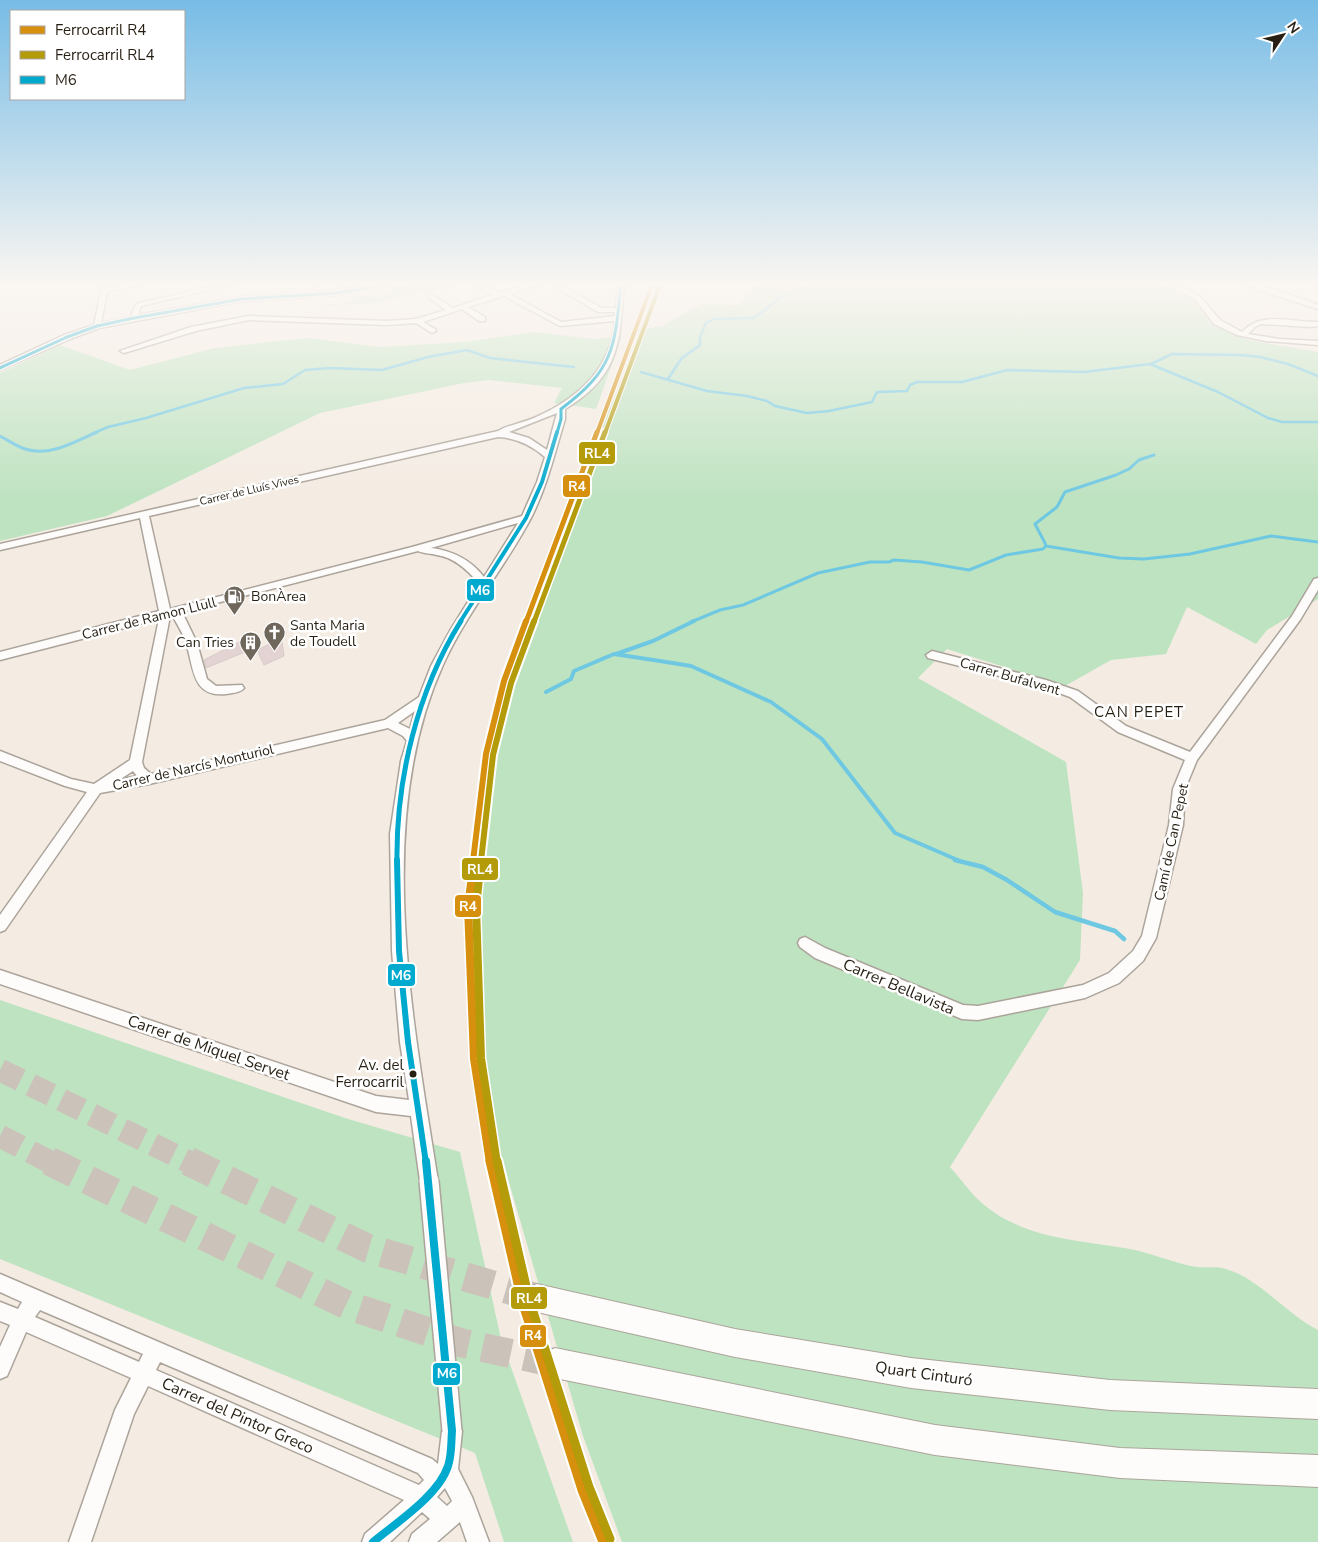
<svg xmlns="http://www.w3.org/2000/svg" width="1318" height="1542" font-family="'Nunito Sans',sans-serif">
<rect width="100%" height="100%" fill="#f4ece3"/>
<!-- green -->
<path fill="#bee3c1" d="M413,282H463L431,292L410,294L384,302L326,306L325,304H341L361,296L379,297L390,293L392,287Z
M759,282H1156L1178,291L1194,300L1210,323L1248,340L1318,352V599L1267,630L1256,644L1187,607L1166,654L1111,660L1065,686L947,649L918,678L1066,762L1083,893L1080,960L950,1167C961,1179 971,1194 983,1204C1024,1239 1079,1240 1130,1249C1152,1253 1173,1263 1196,1267C1206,1268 1217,1266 1226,1269C1260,1279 1286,1314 1318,1330V1542H622L583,1436L498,1145L480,1017L477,923L482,832L509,700L534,619L567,533L606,418L633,352L639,330L664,325L701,304L739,305Z
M534,332L593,339L622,336L596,409L554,403L562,388L489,380L464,383L320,413L107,516L0,541V373L60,345L130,370L215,348L307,338L380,347L465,342Z
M0,1000L345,1118L460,1152L501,1339L573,1542H504L475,1453L0,1259Z"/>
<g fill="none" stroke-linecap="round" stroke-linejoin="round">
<!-- stream-far3 -->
<path stroke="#6fc8e2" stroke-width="2.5" d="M1151,364L1172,354L1239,355L1260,357L1288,364L1318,376
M641,372L707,391L747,396L767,401L775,406L807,413L829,411L872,402L877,392L907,391L910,385L917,382H962L1007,370L1084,372L1150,364L1218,392L1268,418L1282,422H1318
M668,379L681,359L700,345V337L706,323L714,319L754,318L784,295L820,282
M94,433L108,427L146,418L244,388L283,384L305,370L330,368L382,370L428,357L467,350L490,358L574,367"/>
<!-- stream-far2 -->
<path stroke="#6fc8e2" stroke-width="3" d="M0,436C8,440 16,446 25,449C50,457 74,442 97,432
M1046,546L1119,558L1144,559L1190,554L1271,536L1318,542
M691,622L720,610L743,605L818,573L870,562H889L894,560L922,562L969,570L1006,555L1043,549L1046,546L1045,543L1035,524L1057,507L1065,492L1116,475L1129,469L1139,460L1154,455"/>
<!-- stream-far1 -->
<path stroke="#6fc8e2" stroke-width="4" d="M616,654L653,641L694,621
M546,692L571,679L574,671L614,654L660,661L691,666L771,702L822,739L895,833L960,861"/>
<!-- stream -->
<path stroke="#6fc8e2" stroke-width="4.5" d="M955,860L983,867L1007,880L1055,912L1115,931L1124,939"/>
</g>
<!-- building -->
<path fill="#e3d4d3" stroke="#d6cbc9" d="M247,638L257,647L206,668L204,660Z
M282,642L284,656L264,665L257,650L272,643Z"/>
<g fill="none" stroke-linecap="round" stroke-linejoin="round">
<!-- highway-tunnel-far1 -->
<path stroke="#cbc3b9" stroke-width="23" stroke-dasharray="23 11" stroke-linecap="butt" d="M0,1070L191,1163
M0,1136L52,1163"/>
<!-- highway-tunnel -->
<path stroke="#cbc3b9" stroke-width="29" stroke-dasharray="29 14" stroke-linecap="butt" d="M49,1161L347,1305L462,1343L555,1363
M188,1161L367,1248L537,1298"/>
<defs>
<path id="minor" d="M103,282H109L108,288L136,282H150L107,292L101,323L131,317L136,304L229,282H242L141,306L138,315L242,297L310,293L302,282H309L317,292C346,290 374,282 402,282L337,295L242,301L99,328L70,339L0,370V365L64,335L94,325Z
M478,282L499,293L534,282H545L510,294L561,322L616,316V312H598L547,282H555L602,308H616L618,282H624C620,340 621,376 565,409V419C555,452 547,487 531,518C504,569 467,612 443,665C373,819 413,1021 438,1181L435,1187L429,1190L423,1187L420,1181L411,1116L376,1112L0,984V970L376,1096L409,1100L400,1042L392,951L390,834L401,761L407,741L403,736L388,728L149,784L100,793L5,930L0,932V915L87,792L65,786L0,761V751L71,779L94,784L130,760L159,619L0,660V652L159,611L140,518L0,550V544L498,431C508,425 522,423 534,418C577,399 611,370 615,321L560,326L504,296L468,307L485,317V321H479L462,309L423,322L435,329L436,331L432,333L416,323L387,325L249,320L196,331L124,353L120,351L191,327L249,316L387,321L416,319L446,310L428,297V295H432L453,308L492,295L477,285L476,284ZM557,413L547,450L529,438L509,432ZM498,437C517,438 531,445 545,457L537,482L522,516L412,547L170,609L149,516ZM518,523L484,577C470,559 453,551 431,548ZM418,551C424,554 431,553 437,555C455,558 468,570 479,584L451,629L431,666L419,697L385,720L151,774L144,768L142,762L170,616L172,615C177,624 183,633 186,643C194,666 191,698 226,694C232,693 240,693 244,688L242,685L216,686L207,679L197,643L182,612ZM415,711L410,729L398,723ZM133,771L137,776L119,780Z
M1160,282H1170L1195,293L1203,300L1220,320L1242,332C1262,310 1292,323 1318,322V326L1311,327L1261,324L1255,327L1248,334L1279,339L1318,341V345L1266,341L1237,335L1214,324L1195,299Z
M1242,282H1251L1311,302L1318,305V309L1261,291Z
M1318,578V590L1300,620L1197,760L1185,789L1183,825L1156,938L1143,961L1119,983L1085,998L978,1020L962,1019L815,958L800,947L798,943L800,939L805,937L825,948L963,1005L978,1006L1083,985L1109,973L1133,951L1142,936L1169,825L1173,789L1185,760L1118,732L1070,697L1043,687L928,658L926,655L932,651L1046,680L1078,691L1126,726L1190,752L1292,616L1314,579Z
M0,1274L432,1459L438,1464L442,1431L445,1424L452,1421L459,1424L462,1431L458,1469L472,1497L489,1542H467L460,1522L437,1542H409L412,1534L430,1519L422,1512L390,1542H362L365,1534L404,1500L148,1386L134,1414L91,1542H69L115,1410L131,1378L26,1332L7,1376L0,1379V1347L10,1325L0,1321V1302L18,1309L22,1302L0,1292ZM40,1310L143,1354L139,1362L35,1317ZM160,1362L418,1473L424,1480L419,1485L156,1370ZM445,1488L452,1501L447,1506L437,1497Z"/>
<path id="highway" d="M537,1284L735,1329L911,1358L1110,1380L1318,1389V1419L1110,1410L911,1388L735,1357L537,1312L527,1308L523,1298L527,1288Z
M555,1348L935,1425L1120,1448L1318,1455V1487L1120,1478L935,1455L555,1378L545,1373L540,1363L545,1353Z"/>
</defs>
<!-- minor casing -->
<use href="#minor" stroke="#aca49b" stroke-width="3"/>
<!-- highway casing -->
<use href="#highway" stroke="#aca49b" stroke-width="2"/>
<!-- minor -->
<use href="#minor" fill="#fdfcfb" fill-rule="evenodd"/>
<!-- highway -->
<use href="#highway" fill="#fdfcfb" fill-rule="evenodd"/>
<defs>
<path id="minor-bridge" d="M429,1181L452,1431"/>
</defs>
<!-- minor-bridge casing -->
<use href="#minor-bridge" stroke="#aca49b" stroke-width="22" stroke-linecap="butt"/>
<!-- minor-bridge -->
<use href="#minor-bridge" stroke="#fdfcfb" stroke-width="19"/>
<defs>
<path id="bus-1-far4" d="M0,368L67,337L97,326L134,318L242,299L337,293L398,282
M561,409C615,369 615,346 621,282
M557,433L561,419V409"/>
<path id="bus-1-far3" d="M460,622L526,518L542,482L557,432"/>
<path id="bus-1-far2" d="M397,861C396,780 417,691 461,621"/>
<path id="bus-1-far1" d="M397,860L399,951L408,1042L426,1163"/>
<path id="bus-1" d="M373,1542C396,1523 439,1495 448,1466C452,1455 451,1442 452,1431L426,1161"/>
</defs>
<!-- bus-1-far4 casing -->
<use href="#bus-1-far4" stroke="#fff" stroke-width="5.5"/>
<!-- bus-1-far3 casing -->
<use href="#bus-1-far3" stroke="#fff" stroke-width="7"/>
<!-- bus-1-far2 casing -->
<use href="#bus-1-far2" stroke="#fff" stroke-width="9"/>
<!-- bus-1-far1 casing -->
<use href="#bus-1-far1" stroke="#fff" stroke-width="10"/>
<!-- bus-1 casing -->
<use href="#bus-1" stroke="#fff" stroke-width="11"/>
<!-- bus-1-far4 -->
<use href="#bus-1-far4" stroke="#00a9ce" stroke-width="3"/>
<!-- bus-1-far3 -->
<use href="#bus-1-far3" stroke="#00a9ce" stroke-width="4"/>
<!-- bus-1-far2 -->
<use href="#bus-1-far2" stroke="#00a9ce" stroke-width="5"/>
<!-- bus-1-far1 -->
<use href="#bus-1-far1" stroke="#00a9ce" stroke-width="6"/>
<!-- bus-1 -->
<use href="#bus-1" stroke="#00a9ce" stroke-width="8"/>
<defs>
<path id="rail-1-far4" d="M597,433L653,282"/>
<path id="rail-1-far3" d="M526,622L597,432"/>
<path id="rail-1-far2" d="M473,861L486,754L504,681L526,621"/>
<path id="rail-1-far1" d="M474,860L468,907L474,1059L490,1163"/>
<path id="rail-1" d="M490,1161L522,1301L582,1490L603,1542"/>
<path id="rail-2-far4" d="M605,433L660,285"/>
<path id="rail-2-far3" d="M534,622L605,432"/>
<path id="rail-2-far2" d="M481,861L493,755L511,683L534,621"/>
<path id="rail-2-far1" d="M481,860L476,907L481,1058L497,1163"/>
<path id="rail-2" d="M497,1161L529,1299L589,1487L610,1539"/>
</defs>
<!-- rail-1-far4 casing -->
<use href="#rail-1-far4" stroke="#fff" stroke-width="6"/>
<!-- rail-1-far3 casing -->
<use href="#rail-1-far3" stroke="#fff" stroke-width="8"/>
<!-- rail-1-far2 casing -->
<use href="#rail-1-far2" stroke="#fff" stroke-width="10"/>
<!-- rail-1-far1 casing -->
<use href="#rail-1-far1" stroke="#fff" stroke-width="11"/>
<!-- rail-1 casing -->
<use href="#rail-1" stroke="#fff" stroke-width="13"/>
<!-- rail-2-far4 casing -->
<use href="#rail-2-far4" stroke="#fff" stroke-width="6"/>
<!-- rail-2-far3 casing -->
<use href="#rail-2-far3" stroke="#fff" stroke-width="8"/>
<!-- rail-2-far2 casing -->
<use href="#rail-2-far2" stroke="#fff" stroke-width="10"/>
<!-- rail-2-far1 casing -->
<use href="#rail-2-far1" stroke="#fff" stroke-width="11"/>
<!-- rail-2 casing -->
<use href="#rail-2" stroke="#fff" stroke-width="13"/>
<!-- rail-1-far4 -->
<use href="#rail-1-far4" stroke="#d78f0e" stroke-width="4"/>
<!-- rail-1-far3 -->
<use href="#rail-1-far3" stroke="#d78f0e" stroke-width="5"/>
<!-- rail-1-far2 -->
<use href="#rail-1-far2" stroke="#d78f0e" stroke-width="6"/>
<!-- rail-1-far1 -->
<use href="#rail-1-far1" stroke="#d78f0e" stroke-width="8"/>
<!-- rail-1 -->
<use href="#rail-1" stroke="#d78f0e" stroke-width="9"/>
<!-- rail-2-far4 -->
<use href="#rail-2-far4" stroke="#b39b09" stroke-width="4"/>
<!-- rail-2-far3 -->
<use href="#rail-2-far3" stroke="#b39b09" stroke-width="5"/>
<!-- rail-2-far2 -->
<use href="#rail-2-far2" stroke="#b39b09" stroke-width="6"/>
<!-- rail-2-far1 -->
<use href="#rail-2-far1" stroke="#b39b09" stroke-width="8"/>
<!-- rail-2 -->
<use href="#rail-2" stroke="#b39b09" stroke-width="9"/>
</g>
<!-- sky -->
<linearGradient id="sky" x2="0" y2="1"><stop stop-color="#77bce6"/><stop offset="0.57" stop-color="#faf6f2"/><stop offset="1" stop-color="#faf6f2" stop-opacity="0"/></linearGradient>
<rect width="1318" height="498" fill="url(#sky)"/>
<!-- icons -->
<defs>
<symbol id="fuel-pin" viewBox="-11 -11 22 30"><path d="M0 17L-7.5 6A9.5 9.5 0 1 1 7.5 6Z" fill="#6f675c" stroke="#fff"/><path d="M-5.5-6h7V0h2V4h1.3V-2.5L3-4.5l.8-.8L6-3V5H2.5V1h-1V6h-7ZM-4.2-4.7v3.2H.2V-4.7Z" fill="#fff"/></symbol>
<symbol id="church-pin" viewBox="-11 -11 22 30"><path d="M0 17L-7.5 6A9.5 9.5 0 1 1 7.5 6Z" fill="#6f675c" stroke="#fff"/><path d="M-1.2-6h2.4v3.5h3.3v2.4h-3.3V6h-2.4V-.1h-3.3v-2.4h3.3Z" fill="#fff"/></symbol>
<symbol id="building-pin" viewBox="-11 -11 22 30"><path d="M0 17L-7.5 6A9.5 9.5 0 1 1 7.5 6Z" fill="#6f675c" stroke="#fff"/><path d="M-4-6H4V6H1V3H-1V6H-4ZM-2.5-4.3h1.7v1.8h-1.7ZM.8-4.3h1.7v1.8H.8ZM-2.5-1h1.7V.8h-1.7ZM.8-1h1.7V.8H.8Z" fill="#fff"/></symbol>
</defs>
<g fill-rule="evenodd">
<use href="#fuel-pin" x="222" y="584" width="25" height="34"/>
<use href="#church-pin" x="262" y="620" width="25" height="34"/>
<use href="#building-pin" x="238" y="630" width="25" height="34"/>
</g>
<!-- markers -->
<circle fill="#271f13" stroke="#fff" stroke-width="2" cx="413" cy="1074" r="4.5"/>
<g text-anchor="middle" stroke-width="5" stroke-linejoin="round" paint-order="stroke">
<!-- far-street labels -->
<g font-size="11" fill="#271f13" stroke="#fff">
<text transform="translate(249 490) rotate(-13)" y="4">Carrer de Lluís Vives</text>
</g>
<!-- poi labels -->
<g font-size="14" fill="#271f13" stroke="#fff" text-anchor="start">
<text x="251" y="601">BonÀrea</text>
<text x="290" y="630">Santa Maria<tspan x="290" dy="16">de Toudell</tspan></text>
<text x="234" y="647" text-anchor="end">Can Tries</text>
</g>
<!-- street labels -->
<g font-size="14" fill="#271f13" stroke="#fff">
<text transform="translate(149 618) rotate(-14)" y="5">Carrer de Ramon Llull</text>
<text transform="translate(1010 676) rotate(16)" y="5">Carrer Bufalvent</text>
<text transform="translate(193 767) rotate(-13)" y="5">Carrer de Narcís Monturiol</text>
<text transform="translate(1171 842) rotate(-78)" y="5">Camí de Can Pepet</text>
</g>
<!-- neighbourhood labels -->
<g font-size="15" letter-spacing="1" fill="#271f13" stroke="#fff">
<text x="1139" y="717">CAN PEPET</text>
</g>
<!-- near-bus labels -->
<g font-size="15" fill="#271f13" stroke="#fff" text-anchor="end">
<text x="404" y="1070">Av. del<tspan x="404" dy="17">Ferrocarril</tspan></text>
</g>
<!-- near-street labels -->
<g font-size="16" fill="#271f13" stroke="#fff">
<text transform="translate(899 986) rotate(23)" y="6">Carrer Bellavista</text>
<text transform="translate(209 1047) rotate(19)" y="6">Carrer de Miquel Servet</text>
<text transform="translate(924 1373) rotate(8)" y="6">Quart Cinturó</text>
<text transform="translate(238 1415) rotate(24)" y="6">Carrer del Pintor Greco</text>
</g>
</g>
<g stroke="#fff" stroke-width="2">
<rect x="578" y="441" width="38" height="24" rx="5" fill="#b39b09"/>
<rect x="562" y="474" width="29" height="24" rx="5" fill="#d78f0e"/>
<rect x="466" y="578" width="29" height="24" rx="5" fill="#00a9ce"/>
<rect x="461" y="857" width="38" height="24" rx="5" fill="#b39b09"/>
<rect x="454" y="894" width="28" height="24" rx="5" fill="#d78f0e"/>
<rect x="387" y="963" width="29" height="24" rx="5" fill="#00a9ce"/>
<rect x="510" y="1286" width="38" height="24" rx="5" fill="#b39b09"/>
<rect x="519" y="1324" width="28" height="24" rx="5" fill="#d78f0e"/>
<rect x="432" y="1362" width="29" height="24" rx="5" fill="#00a9ce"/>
</g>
<g font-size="14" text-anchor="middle" font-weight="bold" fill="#fff">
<text x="597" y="458">RL4</text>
<text x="577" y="491">R4</text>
<text x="480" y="595">M6</text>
<text x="480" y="874">RL4</text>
<text x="468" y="911">R4</text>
<text x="401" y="980">M6</text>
<text x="529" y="1303">RL4</text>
<text x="533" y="1340">R4</text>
<text x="447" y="1378">M6</text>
</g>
<!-- legend -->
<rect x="10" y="10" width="175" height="90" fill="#ffffff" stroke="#a9a5a1"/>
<rect x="20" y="26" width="25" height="8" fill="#d78f0e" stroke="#a9a5a1"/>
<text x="55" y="35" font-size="15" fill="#271f13">Ferrocarril R4</text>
<rect x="20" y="51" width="25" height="8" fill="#b39b09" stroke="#a9a5a1"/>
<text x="55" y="60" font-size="15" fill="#271f13">Ferrocarril RL4</text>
<rect x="20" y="76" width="25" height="8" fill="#00a9ce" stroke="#a9a5a1"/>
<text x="55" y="85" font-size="15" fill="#271f13">M6</text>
<!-- north arrow -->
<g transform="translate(1283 35) rotate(55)" stroke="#ffffff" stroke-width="4" paint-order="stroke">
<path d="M0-4L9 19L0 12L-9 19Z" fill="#271f13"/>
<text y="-8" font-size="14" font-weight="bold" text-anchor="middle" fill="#271f13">N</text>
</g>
</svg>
